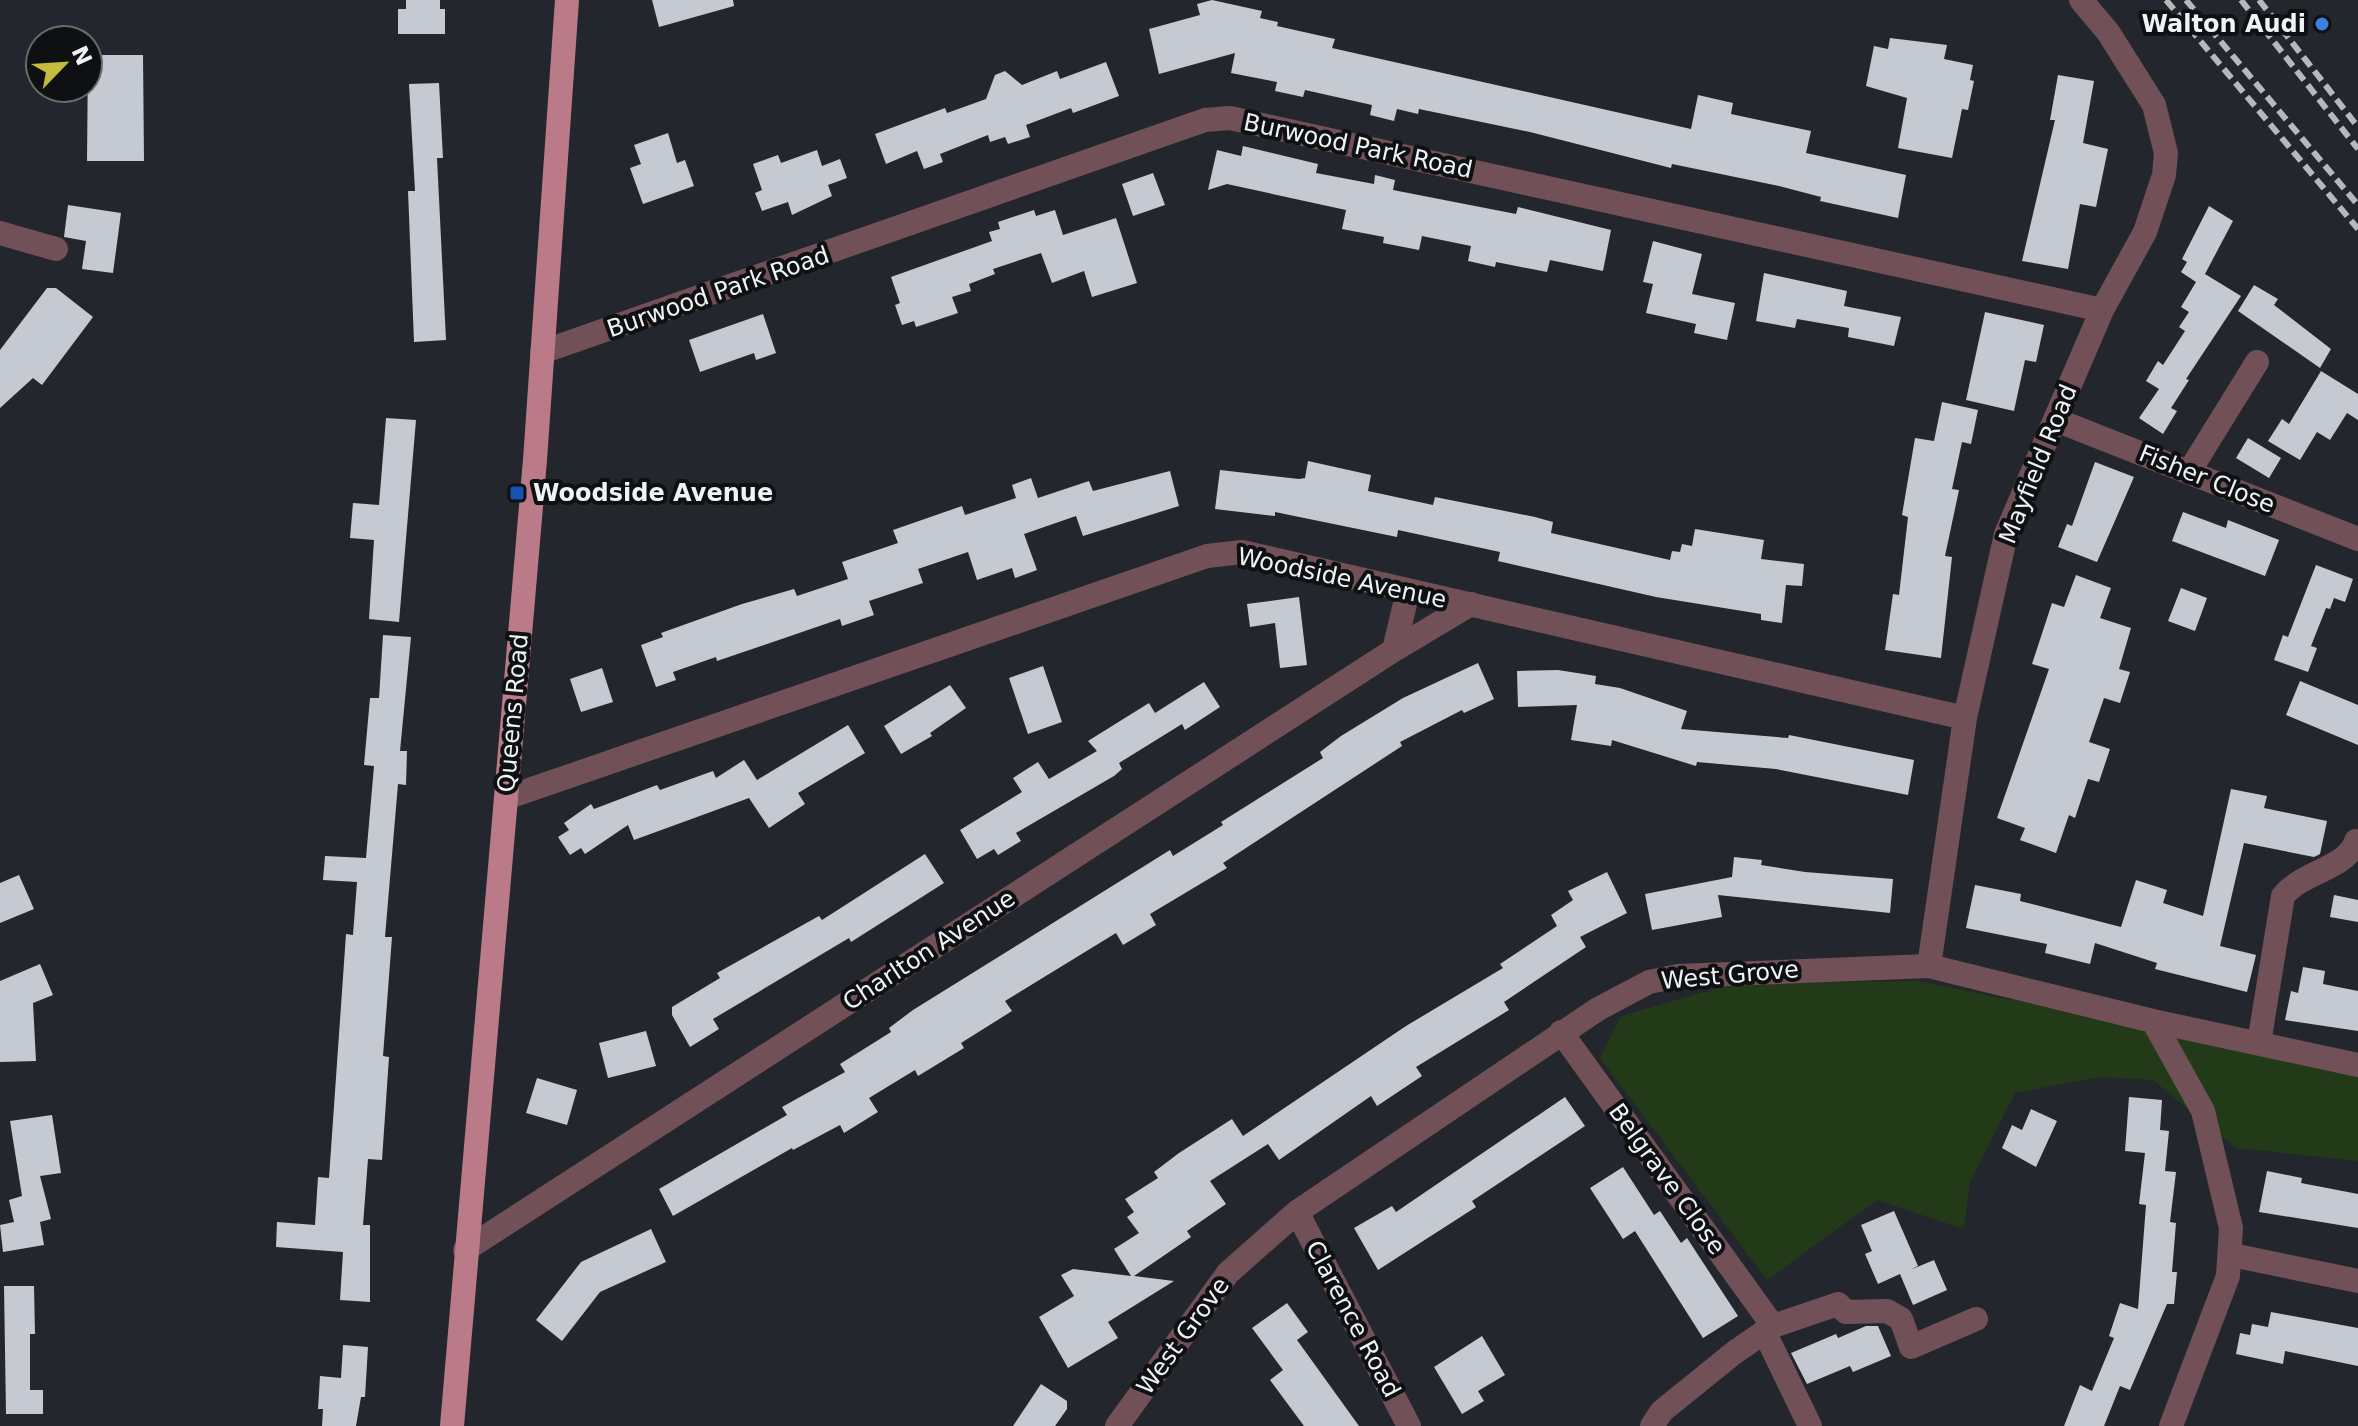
<svg xmlns="http://www.w3.org/2000/svg" width="2358" height="1426" font-family="'DejaVu Sans',sans-serif">
<rect width="100%" height="100%" fill="#23272d"/>
<!-- green -->
<path fill="#223a18" d="M1918,981L2358,1070V1161L2236,1148L2153,1080L2100,1077L2015,1093L1970,1182L1964,1229L1877,1200L1767,1280L1600,1058L1621,1016L1732,984Z"/>
<!-- building -->
<path fill="#c5cad2" d="M406,0H440V9H445V34H398V9H406Z
M652,0H733L734,6L659,27Z
M1212,0L1262,11L1260,18L1278,22L1277,26L1335,39L1332,48L1691,129L1698,95L1733,103L1731,114L1811,131L1806,153L1906,175L1898,218L1820,201L1821,197L1779,186L1672,164L1671,168L1530,132L1419,109L1418,114L1397,109L1394,121L1370,115L1372,105L1305,90L1303,97L1275,91L1277,82L1231,73L1235,53L1159,74L1149,29L1200,15L1197,4Z
M1890,38L1947,45L1944,59L1973,65L1970,80L1974,81L1968,110L1962,109L1952,158L1898,148L1907,98L1866,86L1874,46L1888,49Z
M88,55H143L144,161H87Z
M1106,62L1119,96L1073,113L1071,108L1026,125L1030,137L1008,144L1005,137L990,142L988,135L940,154L943,162L924,169L917,151L886,164L875,134L945,108L947,113L986,99L995,75L1005,71L1022,85L1057,71L1060,79Z
M2058,75L2094,81L2083,143L2108,149L2096,207L2080,204L2068,269L2022,261L2055,120H2050Z
M439,83L443,158H437L446,340L414,342L408,191H415L409,84Z
M668,133L677,163L685,160L694,186L643,204L630,168L641,164L634,145Z
M1243,146L1318,164L1316,173L1374,184L1375,175L1395,180L1393,190L1516,214L1518,207L1611,230L1603,271L1550,260L1547,272L1496,262L1495,267L1468,261L1471,246L1422,236L1419,250L1383,243L1384,237L1342,229L1346,210L1227,184L1208,190L1217,150L1241,156Z
M817,150L822,166L840,159L847,178L828,185L832,196L792,215L788,202L762,211L755,193L762,190L753,164L778,155L781,163Z
M1153,173L1165,205L1133,216L1122,184Z
M68,205L121,213L113,273L82,269L86,241L64,237Z
M2209,206L2233,221L2205,274L2241,296L2186,379L2189,380L2171,408L2177,411L2163,434L2139,418L2159,389L2146,381L2158,361L2163,365L2185,331L2179,327L2189,312L2181,307L2196,282L2181,272L2187,262L2182,259Z
M1034,210L1036,216L1055,210L1063,235L1116,218L1137,283L1092,297L1084,271L1052,283L1041,253L993,269L995,274L969,284L971,291L952,297L958,313L916,327L914,321L902,325L895,305L900,303L891,277L992,241L989,232L1000,229L998,222Z
M1653,241L1702,254L1692,294L1735,303L1727,340L1694,333L1696,324L1646,313L1653,284L1643,282Z
M1764,273L1847,291L1844,306L1901,317L1894,346L1848,337L1849,328L1797,319L1795,328L1756,321Z
M2254,285L2278,299L2274,305L2331,349L2320,368L2238,311Z
M47,288H56L93,317L42,385L33,378L0,408V350Z
M1985,312L2044,325L2036,362L2025,360L2014,411L1966,400Z
M763,314L776,353L756,360L754,353L700,372L689,340Z
M2321,371L2358,394V420L2347,413L2330,440L2317,432L2300,460L2268,441L2282,419L2289,424Z
M1942,402L1978,410L1971,444L1962,442L1952,489L1959,490L1945,556L1952,557L1941,658L1885,650L1893,594L1899,595L1908,517L1902,515L1915,438L1934,441Z
M386,418L416,420L399,622L369,619L374,540L350,538L353,503L379,505Z
M2248,438L2281,458L2269,478L2236,458Z
M1308,461L1371,475L1368,491L1433,505L1435,497L1535,517L1553,522L1551,533L1670,560L1672,551L1680,552L1682,544L1692,546L1695,529L1764,540L1761,559L1804,564L1802,586L1786,585L1782,623L1761,620V614L1656,597L1498,561L1500,552L1398,530L1397,537L1275,512V516L1215,509L1220,470L1299,479L1305,478Z
M2095,462L2134,477L2097,562L2058,547L2067,524L2072,526Z
M1170,471L1179,506L1083,536L1076,516L1024,534L1037,570L1015,578L1012,568L977,580L968,552L918,569L923,583L869,601L874,615L842,626L840,619L717,661L716,657L673,672L676,680L656,687L641,645L663,637L661,633L742,604L794,589L797,596L848,579L842,562L898,543L893,530L962,506L965,515L1016,498L1012,485L1031,478L1038,498L1089,481L1093,491Z
M2183,512L2226,528L2228,520L2279,540L2265,576L2172,541Z
M2316,565L2353,579L2345,602L2334,598L2330,609L2326,608L2311,646L2317,648L2308,672L2274,660L2283,635L2288,637Z
M2076,575L2111,588L2100,618L2131,628L2119,669L2130,672L2120,703L2104,698L2089,742L2110,749L2099,782L2088,779L2075,818L2069,815L2056,853L2020,840L2025,828L1997,818L2049,669L2032,664L2052,603L2064,607Z
M2181,588L2207,598L2195,631L2168,621Z
M1299,597L1307,665L1280,668L1275,623L1250,627L1247,604Z
M383,635L411,637L400,751H407L406,785L398,784L385,937H392L383,1056L389,1057L382,1160L368,1159L363,1225H370V1302L340,1300L343,1252L276,1247L277,1222L315,1225L318,1177L329,1178L346,934L353,935L357,882L323,880L325,856L366,858L374,766L364,765L370,698H379Z
M1478,663L1494,699L1464,713L1462,710L1400,742L1402,746L1223,863L1227,868L1150,914L1156,925L1123,945L1116,933L1005,1001L1012,1011L961,1043L964,1048L918,1076L915,1070L869,1098L878,1112L844,1133L840,1125L793,1150L792,1148L673,1216L659,1189L787,1115L782,1107L845,1072L840,1064L891,1032L889,1028L913,1010L1170,850L1173,856L1223,825L1221,822L1323,758L1320,752L1341,736L1403,698Z
M1043,666L1062,722L1028,734L1009,678Z
M602,668L613,702L581,712L570,679Z
M1558,670L1596,676L1595,684L1620,688L1687,711L1681,729L1788,738L1789,735L1914,760L1908,795L1776,769L1697,762L1696,766L1612,740L1611,746L1571,740L1577,705L1518,707L1517,671Z
M2300,681L2358,705V745L2286,715Z
M1204,682L1220,707L1185,730L1182,724L1119,763L1122,769L1114,776L1016,833L1021,841L998,855L994,849L977,859L960,830L1022,792L1013,778L1038,762L1049,779L1097,751L1088,741L1149,703L1155,713Z
M950,685L966,708L930,733L932,736L901,754L884,726Z
M848,725L865,753L798,793L805,804L769,828L749,798L634,840L628,825L585,854L581,848L570,855L558,837L569,830L564,823L591,804L594,809L657,785L660,790L713,771L716,778L744,760L757,780Z
M2231,789L2267,796L2264,808L2327,821L2320,854L2314,857L2244,843L2220,946L2256,955L2247,992L2155,969L2157,963L2095,943L2090,964L2045,953L2047,944L1966,928L1975,885L2021,894L2020,901L2121,927L2136,880L2167,890L2163,903L2203,916Z
M925,854L944,883L851,942L849,938L713,1019L719,1029L690,1047L672,1015V1007L720,978L717,973L819,916L822,920Z
M1734,857L1762,860L1761,865L1805,872L1893,879L1890,913L1718,895L1722,917L1652,930L1645,894L1732,877Z
M1607,872L1627,913L1580,937L1586,947L1504,1002L1509,1010L1416,1067L1422,1076L1377,1106L1371,1096L1279,1160L1268,1144L1210,1181L1226,1204L1187,1231L1191,1237L1134,1276L1174,1281L1108,1322L1118,1338L1068,1368L1039,1317L1074,1296L1061,1275L1073,1269L1131,1276L1114,1249L1139,1233L1127,1217L1134,1212L1125,1199L1158,1178L1154,1172L1179,1153L1232,1119L1243,1136L1406,1026L1503,968L1500,964L1557,926L1551,915L1573,900L1568,891Z
M19,875L34,909L0,923V883Z
M2334,895L2358,900V922L2330,917Z
M40,964L53,995L33,1003L36,1061L0,1062V981Z
M2303,967L2325,971L2323,984L2358,991V1031L2285,1020L2291,991L2298,993Z
M646,1031L656,1066L608,1078L599,1043Z
M537,1078L577,1090L567,1125L526,1113Z
M1565,1097L1585,1126L1472,1201L1476,1207L1378,1270L1354,1228L1392,1206L1396,1212Z
M2129,1097L2162,1100L2160,1130L2169,1131L2165,1171L2176,1172L2170,1222L2176,1223L2172,1272H2177L2174,1304H2167L2130,1390L2120,1386L2104,1426H2064L2080,1385L2092,1391L2114,1338L2109,1336L2120,1303L2138,1309L2146,1205L2139,1204L2145,1153L2125,1151Z
M2031,1109L2057,1121L2036,1167L2002,1148L2012,1125L2022,1130Z
M52,1115L61,1173L40,1176L51,1219L40,1222L44,1245L3,1252L0,1225L14,1222L9,1200L22,1196L10,1121Z
M1623,1167L1654,1215L1660,1211L1681,1243L1687,1238L1738,1316L1703,1338L1635,1231L1623,1239L1590,1188Z
M2267,1171L2302,1178L2301,1183L2358,1194V1228L2259,1212Z
M1894,1211L1918,1266L1910,1270L1934,1260L1947,1290L1913,1305L1900,1274L1878,1284L1865,1254L1872,1251L1861,1225Z
M651,1229L666,1262L600,1292L562,1341L536,1320L581,1262Z
M4,1286H34L35,1334H30V1390H43V1414H6Z
M1287,1303L1308,1332L1297,1340L1359,1426H1304L1270,1380L1283,1370L1252,1328Z
M2271,1312L2358,1328V1366L2285,1351L2283,1364L2236,1354L2240,1333L2250,1335L2252,1324L2268,1327Z
M1866,1326H1878L1891,1356L1853,1372L1850,1366L1807,1384L1791,1353L1836,1334L1838,1338Z
M1482,1336L1505,1375L1478,1391L1484,1401L1462,1414L1434,1367Z
M343,1345L368,1347L365,1397H361L356,1426H322L323,1409H318L320,1376L341,1378Z
M1041,1384L1067,1401V1409L1055,1426H1013Z"/>
<g fill="none" stroke-linecap="round" stroke-linejoin="round">
<!-- minor -->
<path stroke="#715157" stroke-width="24" d="M0,233L56,249
M542,352L1205,120L1230,118L2102,310
M2056,420L2358,539
M2189,472L2257,362
M1394,650L1408,591
M506,798L1207,556L1242,552L1965,718
M1929,966L1965,718L2006,534L2102,310L2145,232L2164,175L2166,153L2154,105L2108,32L2081,0
M2153,1021L2203,1111L2231,1228L2228,1276L2171,1426
M1561,1032L1773,1326
M2259,1043L2283,896C2303,871 2347,869 2356,841
M1297,1212L1409,1426
M465,1250L1394,650L1471,604
M2232,1255L2358,1281
M1764,1331L1810,1426
M1117,1426L1228,1273L1297,1212L1598,1009L1649,982L1678,976L1929,966L2153,1021L2358,1065
M1652,1426L1662,1411L1735,1352L1773,1326L1838,1304L1846,1312L1887,1311L1901,1319L1911,1347L1976,1319"/>
<!-- major -->
<path stroke="#bb7a87" stroke-width="24" d="M452,1426L535,460L567,0"/>
<!-- rail -->
<path stroke="#b5b8bd" stroke-width="6" stroke-dasharray="12 6" stroke-linecap="butt" d="M2166,0L2358,229
M2186,0L2358,205
M2241,0L2358,149
M2259,0L2358,127"/>
</g>
<!-- markers -->
<circle fill="#3f7fe0" stroke="#0e1012" stroke-width="3" cx="2322" cy="24" r="8"/>
<rect fill="#1a4fb4" stroke="#0e1012" stroke-width="3" x="509" y="485" width="16" height="16" rx="4"/>
<g text-anchor="middle" stroke-width="8" stroke-linejoin="round" paint-order="stroke">
<!-- poi labels -->
<g font-size="24" font-weight="bold" fill="#eff2f6" stroke="#0e1012" text-anchor="end">
<text x="2306" y="32">Walton Audi</text>
<text x="533" y="501" text-anchor="start">Woodside Avenue</text>
</g>
<!-- street labels -->
<g font-size="24" fill="#eff2f6" stroke="#0e1012">
<text transform="translate(1358 146) rotate(12)" y="8">Burwood Park Road</text>
<text transform="translate(718 292) rotate(-19)" y="8">Burwood Park Road</text>
<text transform="translate(2038 464) rotate(-68)" y="8">Mayfield Road</text>
<text transform="translate(2207 479) rotate(22)" y="8">Fisher Close</text>
<text transform="translate(1342 578) rotate(12)" y="8">Woodside Avenue</text>
<text transform="translate(513 713) rotate(-85)" y="8">Queens Road</text>
<text transform="translate(929 950) rotate(-33)" y="8">Charlton Avenue</text>
<text transform="translate(1730 975) rotate(-5)" y="8">West Grove</text>
<text transform="translate(1667 1179) rotate(54)" y="8">Belgrave Close</text>
<text transform="translate(1353 1319) rotate(62)" y="8">Clarence Road</text>
<text transform="translate(1183 1336) rotate(-54)" y="8">West Grove</text>
</g>
</g>
<!-- north arrow -->
<g transform="translate(64 64) rotate(65)"><circle r="38" fill="#0e1012" stroke="#686a6d" stroke-width="2"/>
<path d="M0-6L14 30L0 20L-14 30Z" fill="#c5bc3d"/>
<text y="-12" font-size="22" font-weight="bold" text-anchor="middle" fill="#eff2f6">N</text>
</g>
</svg>
